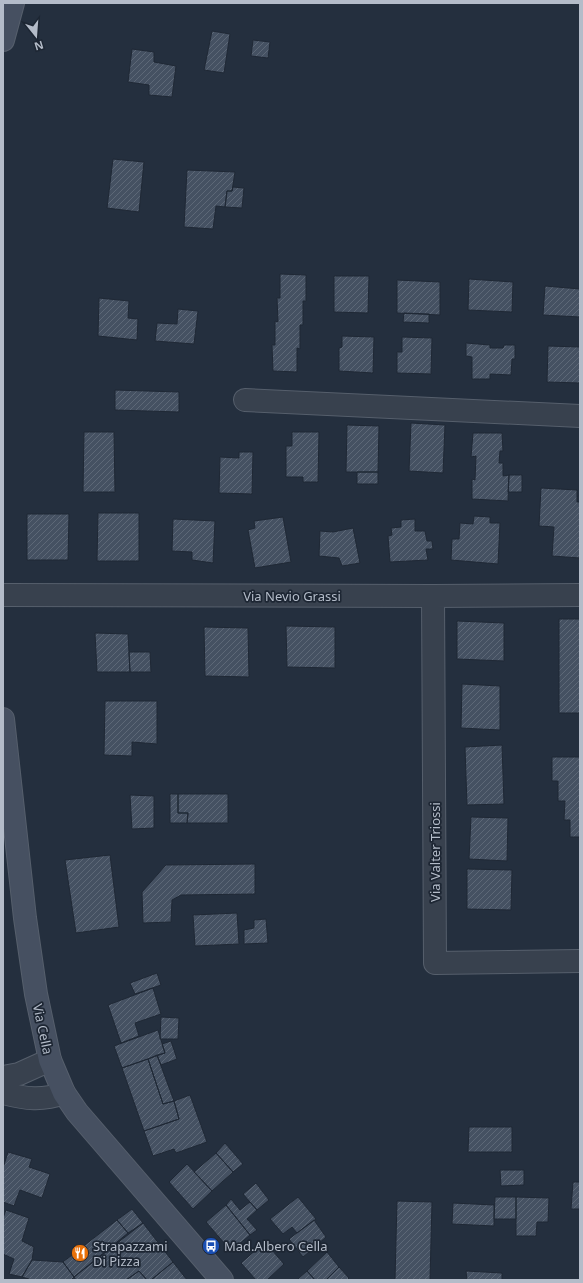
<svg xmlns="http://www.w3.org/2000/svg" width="583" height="1283" font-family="'Noto Sans',sans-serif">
<defs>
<pattern id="building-hatch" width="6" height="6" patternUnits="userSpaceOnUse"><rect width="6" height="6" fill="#455162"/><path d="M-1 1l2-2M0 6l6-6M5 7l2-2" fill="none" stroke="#5d6877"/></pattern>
</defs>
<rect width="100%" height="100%" fill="#242f3e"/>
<!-- building -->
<path fill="url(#building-hatch)" stroke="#1f2835" d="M212,31L230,34L224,73L204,70Z
M253,40L270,42L268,58L251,56Z
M132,49L154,52V62L176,66L172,97L149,95V85L128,82Z
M113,159L144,162L139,212L107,208Z
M187,170L235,172L232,191H227L225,207L216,206L213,229L184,227Z
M233,187L244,188L242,208L225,207L227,191H232Z
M280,274L306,275V301H303V325H300V349L297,348V372L273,371L272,345H275V321L278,322L277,298H280Z
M334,276H369L368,313L334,312Z
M469,279L513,282L512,312L468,310Z
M397,280L440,282V315L397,313Z
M545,286L580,289V317L543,315Z
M99,298L129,301L128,318L138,319L137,340L98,336Z
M178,309L198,311L194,344L155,341L157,323L177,324Z
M404,313L429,314V323L403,322Z
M342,336L374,337L373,373L339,371V348L342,347Z
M402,337L432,338L431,374L397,373V352H402Z
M466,343L490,345V348H503L504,345H515V359H512L511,375L490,374V379H472V357L466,356Z
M548,346L580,347V383L547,382Z
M115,390L179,392V412L115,410Z
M411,423L445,425L443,473L409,471Z
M347,425L379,426L378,472H346Z
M84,432H114L115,492H83Z
M292,432H319L318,482H303V477H286V446H292Z
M473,433H502L503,451H500L499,463H503V476L509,475L508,501L472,499V479L475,480L476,456L471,457Z
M239,452H253L252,494L219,493L220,457L239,458Z
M357,472H378V484H357Z
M509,475H522V492H508Z
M541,488L577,490V502H580V558L552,556L554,527L539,526Z
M98,513H139V561H97Z
M27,514H69L68,560H27Z
M474,516L490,517V523H500L498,564L451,560L452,539H459L460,523L473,524Z
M283,517L291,562L255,568L248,530L255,528L254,521Z
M173,519L215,521L213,563L192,560V552L172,551Z
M415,519V531H425L427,541H432L433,549H426L428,560L390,562L388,536L392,535L391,528L401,527V520Z
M353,528L360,563L342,566L339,558L319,556L320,531L333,532Z
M559,619H580V713H559Z
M457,621L504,623V661L457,659Z
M286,626L335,627V668L287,667Z
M204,627L248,628L249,677L205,676Z
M95,633L128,634L130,672H97Z
M129,652H150L151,672H130Z
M462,684L500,686V730L461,728Z
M105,701H157V744L132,742V756L104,755Z
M502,745L504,804L467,805L465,747Z
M552,757H580V837H570V820H564L565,801H558V781H552Z
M170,794H178V813H188L187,823H170Z
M178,794H228V823H187L188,813H178Z
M130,795L154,796V828L132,829Z
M471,817L508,818L507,861L469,859Z
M110,855L119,927L76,933L65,860Z
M255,864V894L181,895L172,900L171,922L143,923L142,892L166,865Z
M467,869L512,870L511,910L467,909Z
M237,913L239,944L195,946L193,915Z
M266,919L268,943L244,944V930L254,928V920Z
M157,973L161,985L135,994L130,983Z
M153,988L161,1014L135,1023L139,1036L121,1043L108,1005Z
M161,1017L179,1018L178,1039H160Z
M158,1030L165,1053L122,1068L114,1046Z
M171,1041L177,1059L161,1065L157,1055L165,1053L162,1044Z
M157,1055L174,1101L163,1104L148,1059Z
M148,1059L163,1104L174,1101L179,1119L144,1131L122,1068Z
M190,1095L207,1142L176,1153L174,1149L153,1156L144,1131L179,1119L174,1101Z
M469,1127H512V1152H468Z
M225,1143L243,1164L233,1172L216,1153Z
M8,1152L32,1159L29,1167L50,1174L42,1198L20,1190L14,1206L3,1202V1168Z
M216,1153L233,1172L212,1191L194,1172Z
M187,1164L212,1191L193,1209L169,1182Z
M500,1170H524V1185L501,1186Z
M573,1182H580V1209H571Z
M256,1183L269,1200L257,1210L243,1194Z
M298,1197L316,1219L297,1233L292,1227L283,1234L270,1219Z
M495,1197H516V1219H494Z
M516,1197L549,1198L548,1222H537L536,1236H516Z
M231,1199L240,1210L250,1202L257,1210L247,1219L257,1230L250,1235L226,1205Z
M397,1201L432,1202L430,1280H395Z
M453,1203L494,1205V1226L452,1224Z
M226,1205L250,1235L231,1251L206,1222Z
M132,1209L143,1223L128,1233L117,1220Z
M6,1210L29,1218L22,1241L34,1247L32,1260L22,1277L9,1274L14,1259L3,1254V1218Z
M117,1220L128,1233L74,1277L63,1262Z
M314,1220L326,1237L303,1257L289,1239Z
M143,1223L173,1262L151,1280H147L139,1271L126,1280H76L74,1277Z
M265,1242L284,1264L267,1280H256L241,1263Z
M327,1252L339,1267L326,1280H315L307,1271Z
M32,1260L63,1262L74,1277L71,1280H32L22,1277Z
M173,1262L187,1280H151Z
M339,1267L349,1278L347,1280H326Z
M139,1271L147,1280H126Z
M307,1271L315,1280H297Z
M466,1271L502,1273V1280H467Z"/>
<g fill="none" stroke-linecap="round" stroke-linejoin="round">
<defs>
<path id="street" d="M245,400L580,416
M3,595L433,596L580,595
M433,596L435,963L580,961
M3,1077L19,1074L50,1060
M3,1093C26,1099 42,1101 64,1093"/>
<path id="secondary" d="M3,40L13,3
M3,719L25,918L36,994L50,1060L64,1093L77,1112L222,1280"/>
</defs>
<!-- street casing -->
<use href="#street" stroke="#565f6c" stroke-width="24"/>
<!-- secondary casing -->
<use href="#secondary" stroke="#565f6c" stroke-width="24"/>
<!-- street -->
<use href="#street" stroke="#38414e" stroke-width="22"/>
<!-- secondary -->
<use href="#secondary" stroke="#465061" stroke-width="22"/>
</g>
<!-- icons -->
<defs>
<symbol id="bus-disc" viewBox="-11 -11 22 22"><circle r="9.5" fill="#1a4fb4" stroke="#1d2633"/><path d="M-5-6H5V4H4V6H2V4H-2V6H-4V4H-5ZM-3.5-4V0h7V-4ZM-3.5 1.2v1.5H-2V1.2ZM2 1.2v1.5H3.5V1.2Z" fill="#fff"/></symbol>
<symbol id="restaurant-disc" viewBox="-11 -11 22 22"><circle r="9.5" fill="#e8710a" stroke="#1d2633"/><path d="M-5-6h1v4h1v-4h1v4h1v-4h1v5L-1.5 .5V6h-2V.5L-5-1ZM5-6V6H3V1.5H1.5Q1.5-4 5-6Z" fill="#fff"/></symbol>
</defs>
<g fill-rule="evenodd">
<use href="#bus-disc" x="201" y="1236" width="20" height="20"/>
<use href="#restaurant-disc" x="70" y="1243" width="20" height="20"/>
</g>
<g text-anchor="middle" stroke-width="3.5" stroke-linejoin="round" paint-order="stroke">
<!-- street labels -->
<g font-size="13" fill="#b4bcc9" stroke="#1d2633">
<text x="292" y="601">Via Nevio Grassi</text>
<text transform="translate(435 852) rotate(-90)" y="5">Via Valter Triossi</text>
<text transform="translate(43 1029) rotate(78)" y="5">Via Cella</text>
</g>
<!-- poi labels -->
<g font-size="13" fill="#b4bcc9" stroke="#1d2633" text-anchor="start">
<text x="93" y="1251">Strapazzami<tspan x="93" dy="15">Di Pizza</tspan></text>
<text x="224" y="1251">Mad.Albero Cella</text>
</g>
</g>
<!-- border -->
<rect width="583" height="1283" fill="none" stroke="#b4bcc9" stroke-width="8"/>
<!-- north arrow -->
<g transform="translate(36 36) rotate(163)" stroke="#1d2633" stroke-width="3" paint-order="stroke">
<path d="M0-3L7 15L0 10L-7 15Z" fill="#b4bcc9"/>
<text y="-6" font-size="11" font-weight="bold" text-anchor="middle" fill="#b4bcc9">N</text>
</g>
</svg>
